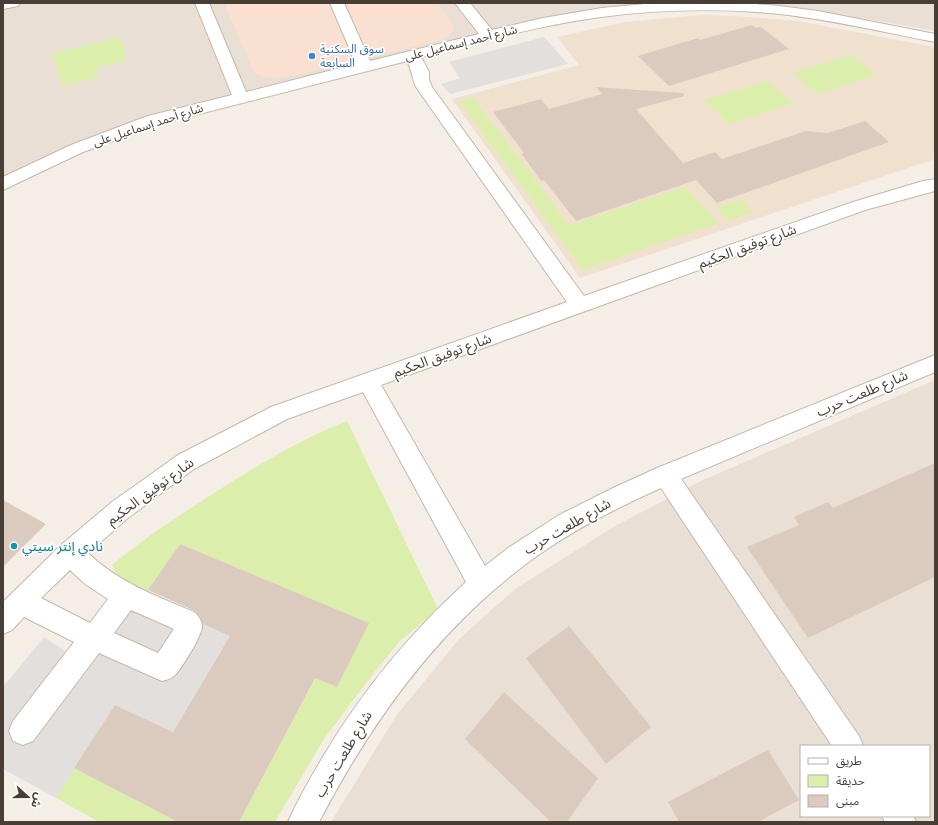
<svg xmlns="http://www.w3.org/2000/svg" width="938" height="825" font-family="Ubuntu,'Noto Sans Arabic',sans-serif">
<rect width="100%" height="100%" fill="#f5eee7"/>
<!-- residential -->
<path fill="#eadfd4" fill-rule="evenodd" d="M3,3H935V31L814,10L742,3L561,16L458,39L219,98L85,140L30,163L3,177Z
M935,380V822H331L396,716L459,639L515,589L613,527L703,480ZM801,746H929V816H801Z"/>
<!-- commercial -->
<path fill="#f9e0d0" d="M224,3H438L454,27L451,34L441,40L289,77L275,78L262,76L254,72Z"/>
<!-- education -->
<path fill="#f0e1cf" d="M701,15L737,16L798,21L935,47V159L580,278L452,99L579,65L557,37L625,22Z"/>
<!-- green -->
<path fill="#dceeab" d="M120,37L127,61L96,68L99,77L62,86L52,53Z
M851,55L876,75L818,94L793,73Z
M767,81L793,103L729,124L704,100Z
M473,97L569,225L685,187L718,223L583,270L459,101Z
M741,199L753,212L728,221L716,208Z
M347,421L438,609L399,642L373,674L324,739L275,822H239L315,678L337,687L368,623L180,544L143,598L124,588L112,565C143,539 177,517 211,495C255,467 298,440 347,421Z
M74,768L178,822H99L56,798Z"/>
<!-- parking -->
<path fill="#e3dfdc" d="M544,37L568,64L450,94L441,84L460,78L449,62Z
M143,598L230,636L173,732L115,705L56,798L3,769V687L44,637L68,653Z"/>
<!-- building -->
<path fill="#dbcabe" d="M752,25L756,28L761,27L789,49L669,86L638,56L698,38L700,40Z
M596,87L683,93L684,96L636,109L683,163L715,152L722,159L806,131L828,133L865,121L889,142L717,203L696,180L576,221L544,180L541,181L522,154L524,153L493,112L541,99L549,109L602,94Z
M935,463V577L808,638L747,547L799,525L794,517L828,502L833,508Z
M3,500L46,524L3,567Z
M180,544L369,623L337,687L315,678L239,822H178L74,768L115,705L173,732L230,636L203,624L200,617L195,611L148,590Z
M569,626L651,727L606,764L526,658Z
M504,692L598,778L567,822H551L465,739Z
M768,750L799,800L758,822H679L668,802Z"/>
<g fill="none" stroke-linecap="round" stroke-linejoin="round">
<defs>
<path id="minor" d="M3,3H20L18,6L3,9Z
M195,3H209L246,92L356,64L330,3H344L370,61L479,34L455,3H470L492,30L543,18L602,8L656,3H743L779,6L818,11L935,34V42C883,32 832,20 780,14C721,8 660,9 601,17C540,25 481,42 421,57L429,72V80L432,87L584,296L853,202L923,181L935,179V191L865,210L381,385L485,566L508,548L559,515L613,488L657,468L935,355V372L681,479L859,736L863,746H832L661,488C614,509 567,533 526,564C436,631 370,724 319,822H288C298,799 311,777 324,755C363,690 410,633 466,582L363,392L287,419L194,469L128,518L88,553C118,582 156,596 194,612C198,615 201,620 202,625C203,635 182,667 176,674C172,678 167,680 162,681L99,653L33,741L23,745L13,741L9,731L13,721L74,642L24,617L12,630L3,634V602L61,545L112,502L178,455L271,407L567,302L416,87C412,78 412,70 407,61L160,124L83,152L3,190V177L71,145L129,123L148,116L232,95ZM70,570L85,584L108,599L90,623L41,598ZM131,610L174,629L158,653L114,633Z
M882,816H913L916,822H885Z"/>
</defs>
<!-- minor casing -->
<use href="#minor" stroke="#c5b7ab" stroke-width="2"/>
<!-- minor -->
<use href="#minor" fill="#fff" fill-rule="evenodd"/>
</g>
<!-- markers -->
<circle fill="#3f7fe0" stroke="#fff" stroke-width="1.5" cx="312" cy="56" r="4"/>
<circle fill="#0f9aa8" stroke="#fff" stroke-width="1.5" cx="14" cy="546" r="4"/>
<g text-anchor="middle" stroke-width="3.5" stroke-linejoin="round" paint-order="stroke">
<!-- far-street labels -->
<g font-size="12" fill="#493e35" stroke="#fff">
<text transform="translate(461 43) rotate(-14)" y="4">شارع أحمد إسماعيل على</text>
<text transform="translate(148 125) rotate(-18)" y="4">شارع أحمد إسماعيل على</text>
</g>
<!-- far-shop labels -->
<g font-size="12" fill="#366cbe" stroke="#fff" text-anchor="start">
<text x="320" y="53">سوق السكنية<tspan x="320" dy="14">السابعة</tspan></text>
</g>
<!-- street labels -->
<g font-size="14" fill="#493e35" stroke="#fff">
<text transform="translate(747 246) rotate(-20)" y="5">شارع توفيق الحكيم</text>
<text transform="translate(442 355) rotate(-20)" y="5">شارع توفيق الحكيم</text>
<text transform="translate(862 393) rotate(-23)" y="5">شارع طلعت حرب</text>
<text transform="translate(150 491) rotate(-36)" y="5">شارع توفيق الحكيم</text>
<text transform="translate(567 526) rotate(-30)" y="5">شارع طلعت حرب</text>
<text transform="translate(343 754) rotate(-59)" y="5">شارع طلعت حرب</text>
</g>
<!-- culture labels -->
<g font-size="14" fill="#0d838f" stroke="#fff" text-anchor="start">
<text x="22" y="551">نادي إنتر سيتي</text>
</g>
</g>
<!-- border -->
<rect width="938" height="825" fill="none" stroke="#493e35" stroke-width="8"/>
<!-- legend -->
<rect x="800" y="745" width="130" height="72" fill="#ffffff" stroke="#b6b2ae"/>
<rect x="808" y="758" width="20" height="6" fill="#ffffff" stroke="#b6b2ae"/>
<text x="836" y="765" font-size="12" fill="#493e35">طريق</text>
<rect x="808" y="775" width="20" height="12" fill="#dceeab" stroke="#b6b2ae"/>
<text x="836" y="785" font-size="12" fill="#493e35">حديقة</text>
<rect x="808" y="795" width="20" height="12" fill="#dbcabe" stroke="#b6b2ae"/>
<text x="836" y="805" font-size="12" fill="#493e35">مبنى</text>
<!-- north arrow -->
<g transform="translate(28 797) rotate(111)" stroke="#ffffff" stroke-width="3" paint-order="stroke">
<path d="M0-3L7 15L0 10L-7 15Z" fill="#493e35"/>
<text y="-6" font-size="11" font-weight="bold" text-anchor="middle" fill="#493e35">ش</text>
</g>
</svg>
